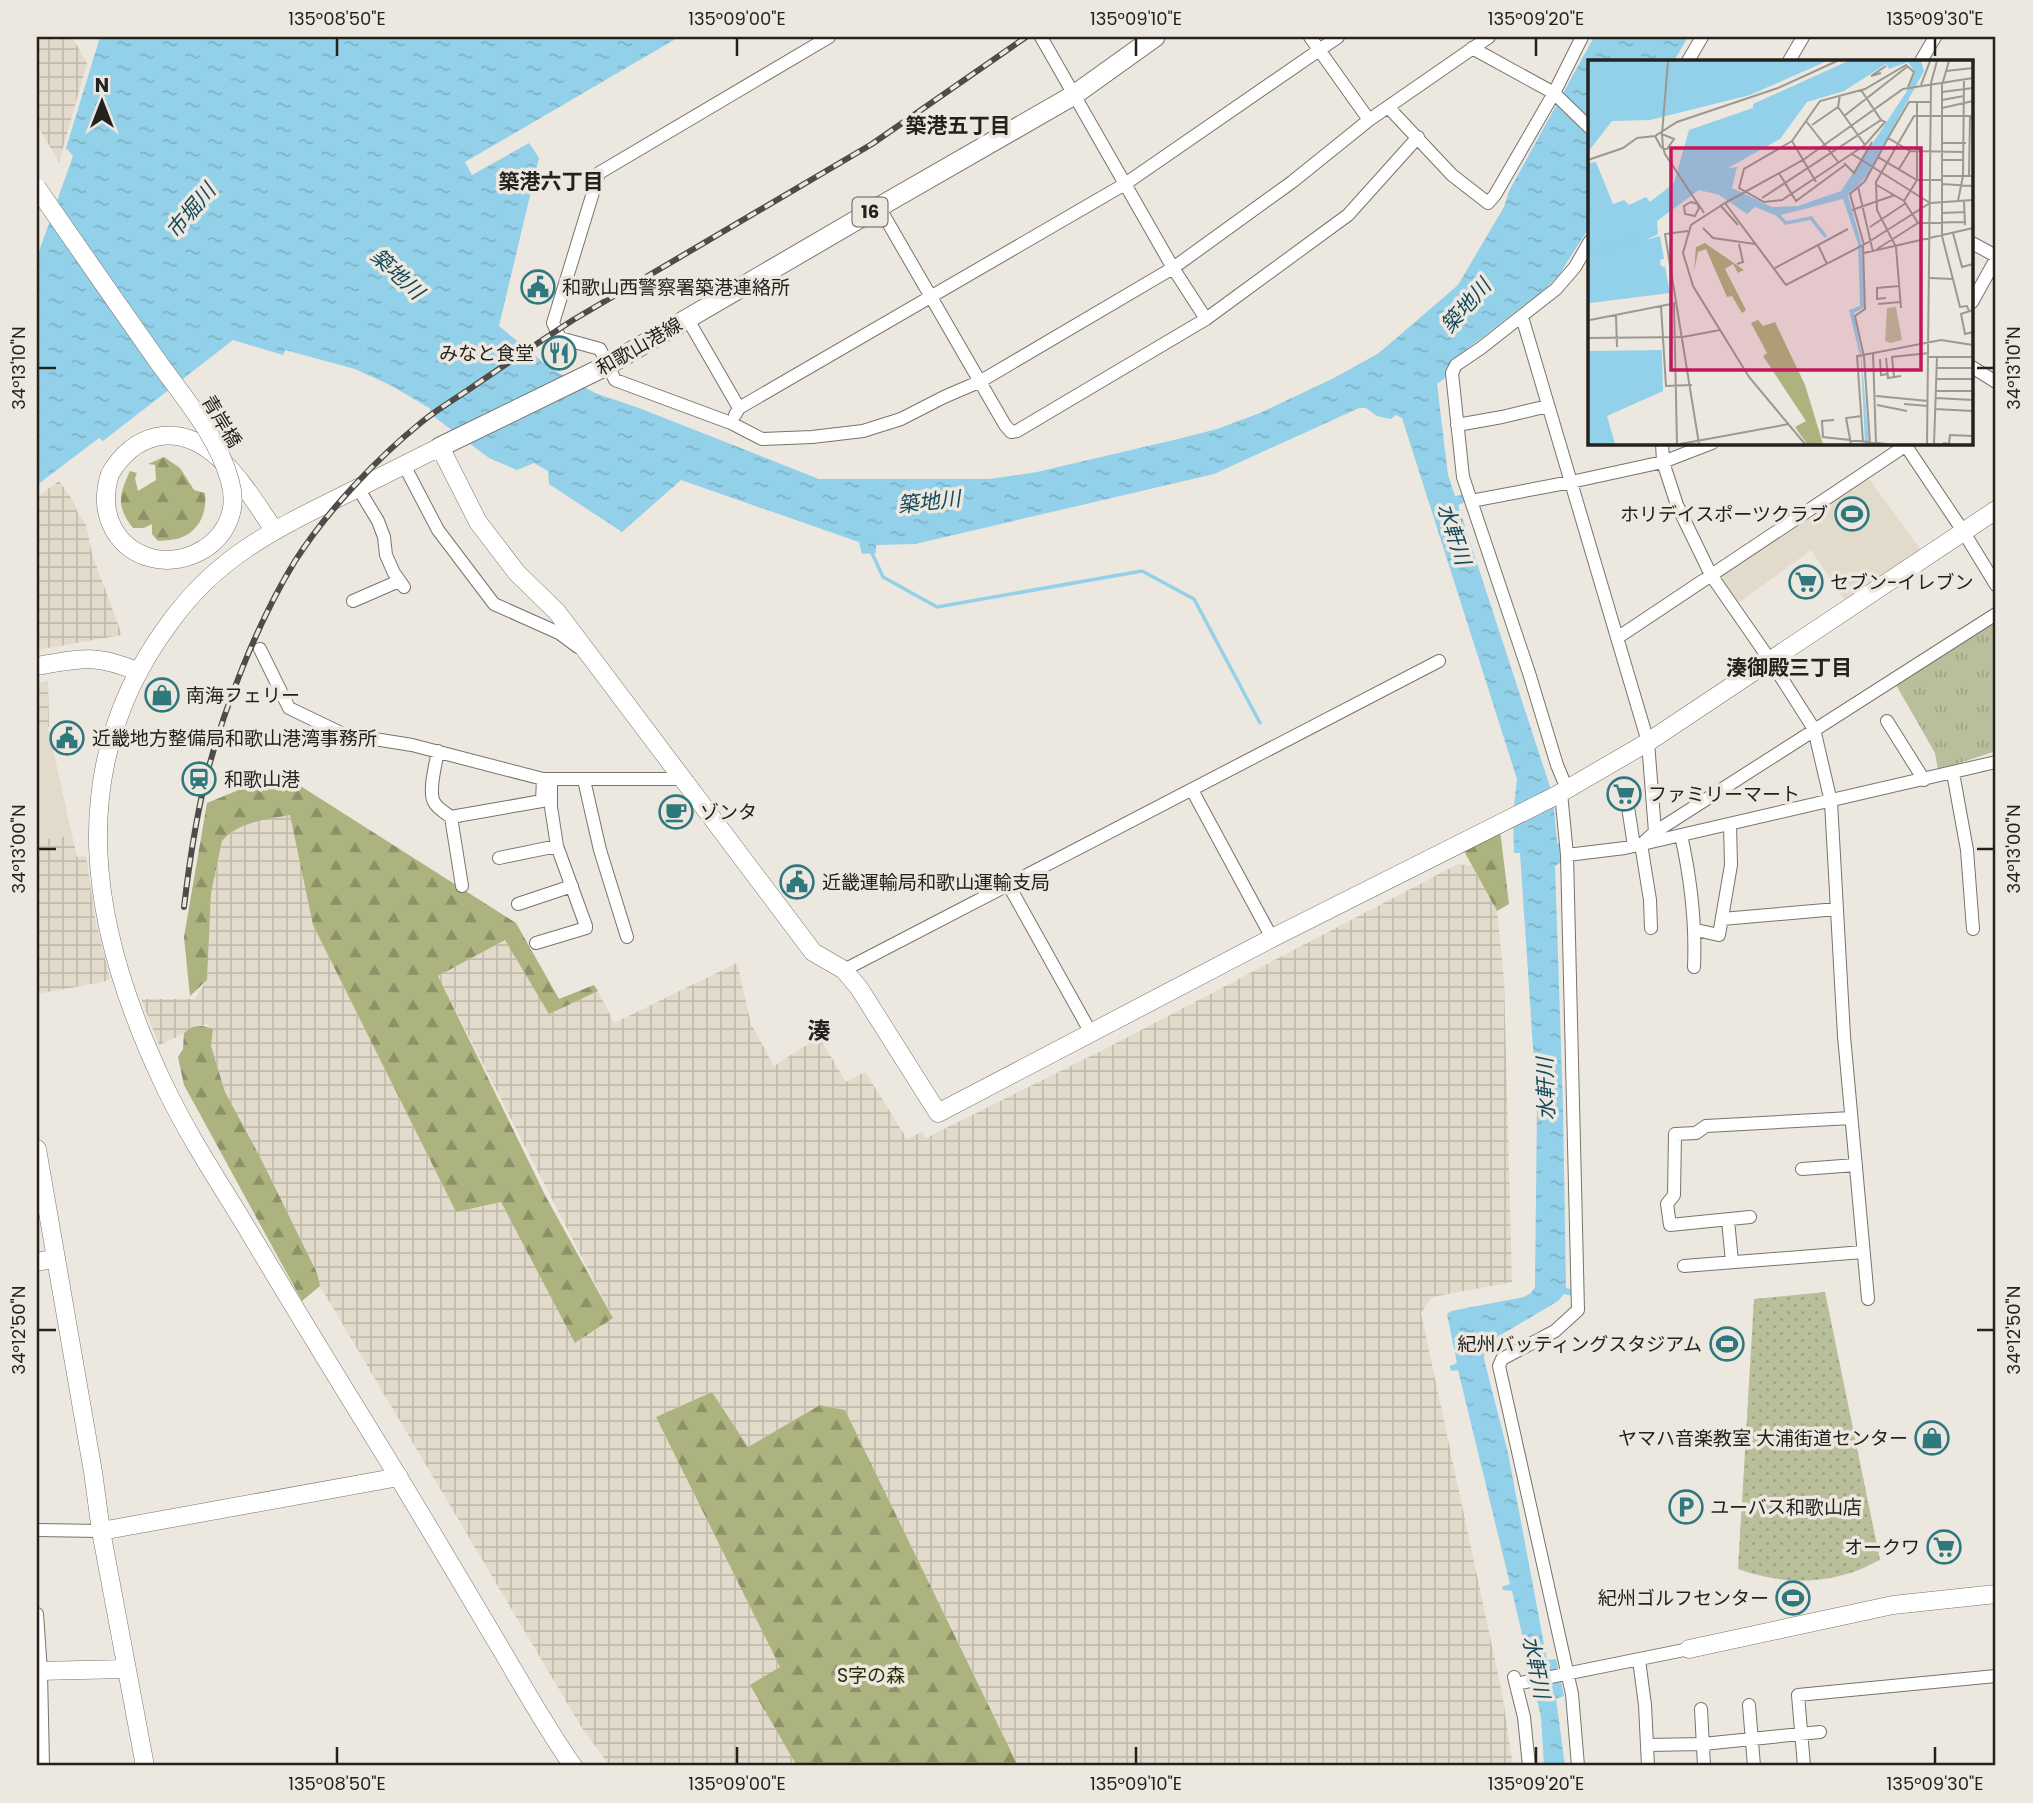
<svg xmlns="http://www.w3.org/2000/svg" width="2033" height="1803" font-family="Poppins,'Noto Sans JP',sans-serif">
<defs>
<pattern id="industrial-grid" width="8" height="8" patternUnits="userSpaceOnUse" patternTransform="scale(1.75)"><rect width="8" height="8" fill="#e2dbcb"/><path d="M0 4h8M4 0v8" fill="none" stroke="#c2bcae"/></pattern>
<pattern id="grass-dots" width="8" height="8" patternUnits="userSpaceOnUse" patternTransform="scale(1.75)"><rect width="8" height="8" fill="#b9bf9a"/><path d="M2 2h.1M6 6h.1" fill="none" stroke="#9fa484" stroke-width="1.8" stroke-linecap="round"/></pattern>
<pattern id="forest-firs" width="22" height="20" patternUnits="userSpaceOnUse" patternTransform="scale(1.75)"><rect width="22" height="20" fill="#acb37e"/><path d="M5 1l3.5 6h-7zM16 11l3.5 6h-7z" fill="#8c9167"/></pattern>
<pattern id="park-tufts" width="24" height="20" patternUnits="userSpaceOnUse" patternTransform="scale(1.75)"><rect width="24" height="20" fill="#b9bf9a"/><path d="M3 7l-1-3M5 7V3M7 7l1-3M15 17l-1-3M17 17v-4M19 17l1-3" fill="none" stroke="#9fa484"/></pattern>
<pattern id="water-ripples" width="26" height="14" patternUnits="userSpaceOnUse" patternTransform="scale(1.75)"><rect width="26" height="14" fill="#92d1e9"/><path d="M2 4q2-2 4 0t4 0M15 11q2-2 4 0t4 0" fill="none" stroke="#7eb3c7"/></pattern>
</defs>
<rect width="100%" height="100%" fill="#ece7df"/>
<!-- built -->
<path fill="#e2dbcb" d="M1869,479L1921,550L1845,601L1811,550L1740,602L1711,575Z
M48,727L72,835L37,841V729Z"/>
<!-- industrial -->
<path fill="url(#industrial-grid)" d="M37,37H72L87,63L59,162L37,125Z
M59,481L74,502L77,511L86,525L92,554L122,635L37,650V497Z
M48,681L49,727L37,729V683Z
M291,815L313,925L456,1212L501,1202L576,1343L613,1318L438,976L505,940L549,1013L598,991L614,1023L737,963L751,1024L774,1066L819,1037L846,1082L865,1072L907,1139L922,1132L926,1138L1107,1048L1458,864L1472,866L1497,911L1504,979L1512,1282L1432,1297L1421,1313L1502,1693L1513,1766H1018L845,1410L820,1405L748,1447L712,1392L656,1417L781,1667L750,1685L806,1766H610L582,1728L320,1286L225,1092L211,1046L208,1023L159,1045L141,999H195L207,979L211,893L222,841L227,834L257,819Z
M72,835L77,857L86,856L95,918L110,979L103,982L37,994V841Z"/>
<!-- grass -->
<path fill="url(#grass-dots)" d="M1825,1292L1880,1560C1871,1564 1861,1570 1850,1573C1813,1585 1773,1582 1738,1569L1754,1299Z"/>
<!-- forest -->
<path fill="url(#forest-firs)" d="M164,457L180,468L194,490L205,493C207,512 200,531 180,538C174,540 165,540 158,541L152,534V524L144,528H133C116,506 119,495 130,471L137,473L135,478L138,491L156,480L155,465L148,464Z
M280,773L516,923L559,999L594,985L598,991L549,1014L505,940L438,976L546,1197L613,1318L575,1343L501,1202L456,1212L313,925L290,815C268,819 237,822 222,841L211,893L207,980L190,996L184,937L207,803Z
M1500,830L1509,904L1497,911L1464,851Z
M203,1026L213,1029L211,1046L225,1092L260,1157L317,1273L320,1286L302,1301L184,1085L178,1057L183,1049L184,1033L192,1027Z
M712,1392L748,1447L820,1405L845,1410L1018,1766H797L750,1685L780,1667L656,1417Z"/>
<!-- park -->
<path fill="url(#park-tufts)" d="M1996,621V751L1938,770L1935,753L1895,683Z"/>
<!-- water -->
<path fill="url(#water-ripples)" d="M100,37H679L465,162L472,175L529,143L539,158L499,326L550,368L595,393L639,408L819,479H990L1037,472L1178,439L1217,429L1260,413L1334,378L1379,353L1458,285L1504,207L1509,191L1594,37H1688L1674,61H1590V226L1559,275L1545,289L1450,362L1446,369L1445,378L1437,384L1448,475L1455,496L1462,495L1465,502L1458,505L1553,796L1557,843L1563,846V861L1555,866L1563,1107L1566,1288L1573,1290V1296L1564,1294L1558,1301L1489,1342L1485,1348L1484,1359L1508,1453L1547,1660L1556,1659L1564,1696L1556,1699L1565,1766H1544L1541,1717L1512,1591L1503,1590L1502,1587L1510,1584L1458,1370L1451,1371L1450,1366L1457,1363L1447,1314L1451,1311L1524,1297L1531,1293L1535,1287L1537,1107L1520,853H1514L1513,815L1517,779L1402,418L1396,415L1391,419L1377,416L1366,408H1359L1214,474L915,544L876,545V553L862,554L859,542L681,480L622,532L549,484L548,471L534,463L517,470L489,458L429,413L431,409L390,385L355,369L285,350L283,355L233,340L103,441L99,438L37,485V257L73,156L66,148Z"/>
<g fill="none" stroke-linecap="round" stroke-linejoin="round">
<!-- stream -->
<path stroke="#92d1e9" stroke-width="3.5" d="M871,551L883,577L937,607L1142,571L1194,599L1260,723"/>
<defs>
<path id="street" d="M829,37L599,173L553,323L560,338L600,349L615,380L731,423L762,439L812,437L863,431L901,419L944,397L981,381L1173,268L1292,182L1369,120L1489,37
M1041,37L1173,268L1206,319
M1310,37L1369,120
M1472,48L1554,93L1590,128
M1688,61L1702,37
M1789,61L1803,37
M1921,61L1935,37
M1389,108L1452,175L1488,203L1495,195L1554,93L1582,37
M879,207L1005,425L1011,432L1017,431L1206,319L1348,215L1418,137
M1972,243L1996,256
M1972,302L1996,259
M1522,317L1648,742L1655,832L1643,843
M687,318L739,408L735,415
M1972,367L1996,382
M739,408L1125,184L1338,37
M1457,425L1502,417L1548,406
M1662,443L1663,462L1677,505L1711,575L1770,660L1814,729L1831,802L1844,1036L1868,1299
M1904,443L1963,531L1996,585
M404,465L438,530L494,604L559,633L578,647
M358,488L378,521L384,537L386,555L394,573L404,587
M1471,501L1571,482L1663,462L1712,443
M353,601L399,581
M1617,638L1905,446
M260,649L289,708L343,734L412,745L543,779H682
M1887,721L1924,780
M438,751C436,763 428,791 434,802C437,808 445,813 451,817L462,886
M1953,773L1967,850L1973,929
M584,780L600,850L627,937
M1567,789L1557,765L1529,673L1463,477L1452,373L1456,365L1481,348L1556,289L1575,267L1590,241
M1192,790L1272,938
M1561,793L1567,855L1578,1310L1555,1331L1502,1359L1499,1366L1572,1694L1578,1766
M1628,807L1634,846
M451,817L542,801L543,779
M1655,832L1996,614
M1681,835C1691,880 1696,921 1694,967
M1641,844L1650,900L1651,928
M1567,855L1625,848L1996,762
M499,858L557,846
M1008,884L1091,1033
M518,904L572,886
M1722,919L1837,909
M1696,930L1719,935L1731,865L1730,824
M536,943L586,928V926L557,846L551,807V779
M844,970L1439,661
M1802,1169L1856,1165
M1750,1217L1670,1225L1667,1204L1674,1195L1675,1134L1696,1133L1706,1126L1851,1118
M1728,1220L1732,1262
M1684,1266L1863,1252
M37,1530L101,1531
M37,1614L41,1672L43,1766
M1639,1660L1645,1705L1648,1766
M1514,1677L1524,1717L1529,1766
M1516,1684L1689,1649
M1749,1705L1754,1766
M1701,1709L1704,1766
M1647,1745L1703,1744L1820,1732
M1804,1766L1798,1695L1996,1676"/>
<path id="secondary" d="M110,474C121,455 135,442 156,437C211,425 248,492 274,530
M37,666C83,658 95,654 139,672
M37,1149L93,1472L101,1531L145,1766
M37,1262L56,1258
M101,1531L399,1477
M1689,1649L1893,1605L1996,1594
M37,1671L127,1669
M573,1766C547,1729 524,1688 501,1649C458,1577 416,1505 372,1434C328,1363 285,1292 242,1220C215,1176 187,1133 165,1087C90,930 60,769 171,621C217,558 271,531 338,498C372,481 406,464 440,447L478,522L517,573L557,612L813,952L844,970L859,988L938,1113L1272,938L1557,795L1648,742L1996,510"/>
<path id="primary" d="M440,447L608,365L879,207L1074,95L1155,37"/>
</defs>
<!-- street casing -->
<use href="#street" stroke="#78746c" stroke-width="14"/>
<!-- secondary casing -->
<use href="#secondary" stroke="#78746c" stroke-width="19"/>
<!-- primary casing -->
<use href="#primary" stroke="#78746c" stroke-width="21"/>
<!-- street -->
<use href="#street" stroke="#fff" stroke-width="12"/>
<!-- secondary -->
<use href="#secondary" stroke="#fff" stroke-width="18"/>
<!-- primary -->
<use href="#primary" stroke="#fff" stroke-width="19"/>
<defs>
<path id="rail" d="M184,907C189,865 195,823 205,782C222,712 257,623 295,561C327,511 377,458 423,421C438,409 455,399 471,388C505,365 539,342 573,320L872,144L1026,37"/>
</defs>
<!-- rail casing -->
<use href="#rail" stroke="#4e4c48" stroke-width="6"/>
<!-- rail -->
<use href="#rail" stroke="#ece7df" stroke-width="3.5" stroke-dasharray="10" stroke-linecap="butt"/>
<defs>
<path id="secondary-bridge" d="M37,188C77,246 118,305 159,363C185,399 218,437 230,481C250,552 150,590 114,530C104,512 104,493 110,474"/>
</defs>
<!-- secondary-bridge casing -->
<use href="#secondary-bridge" stroke="#78746c" stroke-width="19" stroke-linecap="butt"/>
<!-- secondary-bridge -->
<use href="#secondary-bridge" stroke="#fff" stroke-width="18"/>
</g>
<!-- ticks -->
<path fill="none" stroke="#24221f" stroke-width="2.5" d="M337,38V56M737,38V56M1136,38V56M1536,38V56M1935,38V56M38,368H56M1977,368H1994M38,849H56M1977,849H1994M38,1330H56M1977,1330H1994M337,1747V1764M737,1747V1764M1136,1747V1764M1536,1747V1764M1935,1747V1764"/>
<!-- icons -->
<defs>
<symbol id="civic-ring" viewBox="-11 -11 22 22"><circle r="9.5" fill="#ece7df" stroke="#2f787e" stroke-width="1.5"/><path d="M-.6-6.5H3V-4.5H.6V-3L4-1V1h2V6H-6V1h2V-1L-.6-3ZM-1.2 2.5V6h2.4V2.5Z" fill="#2f787e"/></symbol>
<symbol id="restaurant-ring" viewBox="-11 -11 22 22"><circle r="9.5" fill="#ece7df" stroke="#2f787e" stroke-width="1.5"/><path d="M-5-6h1v4h1v-4h1v4h1v-4h1v5L-1.5 .5V6h-2V.5L-5-1ZM5-6V6H3V1.5H1.5Q1.5-4 5-6Z" fill="#2f787e"/></symbol>
<symbol id="stadium-ring" viewBox="-11 -11 22 22"><circle r="9.5" fill="#ece7df" stroke="#2f787e" stroke-width="1.5"/><path d="M0-5a6.5 5 0 1 0 0 10a6.5 5 0 1 0 0-10ZM-3.5-1.8h7v3.6h-7Z" fill="#2f787e"/></symbol>
<symbol id="supermarket-ring" viewBox="-11 -11 22 22"><circle r="9.5" fill="#ece7df" stroke="#2f787e" stroke-width="1.5"/><path d="M-6-5.5h2.5l.6 2H6L4.5 2H-2.5L-4.4-4H-6ZM-1.5 3.2a1.3 1.3 0 1 0 .1 0ZM3 3.2a1.3 1.3 0 1 0 .1 0Z" fill="#2f787e"/></symbol>
<symbol id="shop-ring" viewBox="-11 -11 22 22"><circle r="9.5" fill="#ece7df" stroke="#2f787e" stroke-width="1.5"/><path d="M-5-2.5h2.3a2.7 3.5 0 0 1 5.4 0H5L5.5 6h-11ZM-1.5-2.5h3a1.5 2.3 0 0 0-3 0Z" fill="#2f787e"/></symbol>
<symbol id="station-ring" viewBox="-11 -11 22 22"><circle r="9.5" fill="#ece7df" stroke="#2f787e" stroke-width="1.5"/><path d="M-3-6H3Q5-6 5-4V2Q5 4 3 4L4.5 6H3L1.5 4h-3L-3 6H-4.5L-3 4Q-5 4-5 2V-4Q-5-6-3-6ZM-3.5-4v3h7v-3ZM-3.5 1v1.5H-2V1ZM2 1v1.5H3.5V1Z" fill="#2f787e"/></symbol>
<symbol id="cafe-ring" viewBox="-11 -11 22 22"><circle r="9.5" fill="#ece7df" stroke="#2f787e" stroke-width="1.5"/><path d="M-5.5-4.5H6V0H3Q3 3.5 0 3.5H-2.5Q-5.5 3.5-5.5 0ZM3-3.2v2h1.7v-2ZM-6 4.5H4V6H-6Z" fill="#2f787e"/></symbol>
<symbol id="parking-ring" viewBox="-11 -11 22 22"><circle r="9.5" fill="#ece7df" stroke="#2f787e" stroke-width="1.5"/><path d="M-3.5-5.5H1a3.5 3.5 0 0 1 0 7H-1V5.5H-3.5ZM-1-3.4V-.6H.8a1.4 1.4 0 0 0 0-2.8Z" fill="#2f787e"/></symbol>
</defs>
<g fill-rule="evenodd">
<use href="#civic-ring" x="519" y="268" width="38" height="38"/>
<use href="#restaurant-ring" x="540" y="334" width="38" height="38"/>
<use href="#stadium-ring" x="1833" y="495" width="38" height="38"/>
<use href="#supermarket-ring" x="1787" y="563" width="38" height="38"/>
<use href="#shop-ring" x="143" y="676" width="38" height="38"/>
<use href="#civic-ring" x="48" y="719" width="38" height="38"/>
<use href="#station-ring" x="180" y="760" width="38" height="38"/>
<use href="#supermarket-ring" x="1605" y="775" width="38" height="38"/>
<use href="#cafe-ring" x="657" y="793" width="38" height="38"/>
<use href="#civic-ring" x="778" y="863" width="38" height="38"/>
<use href="#stadium-ring" x="1708" y="1325" width="38" height="38"/>
<use href="#shop-ring" x="1913" y="1419" width="38" height="38"/>
<use href="#parking-ring" x="1667" y="1488" width="38" height="38"/>
<use href="#supermarket-ring" x="1925" y="1528" width="38" height="38"/>
<use href="#stadium-ring" x="1774" y="1579" width="38" height="38"/>
</g>
<g text-anchor="middle" stroke-width="7" stroke-linejoin="round" paint-order="stroke">
<!-- shield labels -->
<rect fill="#ece7df" stroke="#605d59" stroke-width="2" x="852.5" y="197.5" width="35" height="29" rx="5"/>
<g font-size="18" font-weight="bold" fill="#24221f">
<text x="870" y="218">16</text>
</g>
<!-- poi labels -->
<g font-size="19" fill="#24221f" stroke="#ece7df" text-anchor="start">
<text x="562" y="294">和歌山西警察署築港連絡所</text>
<text x="534" y="360" text-anchor="end">みなと食堂</text>
<text x="1828" y="521" text-anchor="end">ホリデイスポーツクラブ</text>
<text x="1830" y="589">セブン-イレブン</text>
<text x="186" y="702">南海フェリー</text>
<text x="92" y="745">近畿地方整備局和歌山港湾事務所</text>
<text x="224" y="786">和歌山港</text>
<text x="1648" y="801">ファミリーマート</text>
<text x="700" y="819">ゾンタ</text>
<text x="822" y="889">近畿運輸局和歌山運輸支局</text>
<text x="1702" y="1351" text-anchor="end">紀州バッティングスタジアム</text>
<text x="1908" y="1445" text-anchor="end">ヤマハ音楽教室 大浦街道センター</text>
<text x="1710" y="1514">ユーバス和歌山店</text>
<text x="1920" y="1554" text-anchor="end">オークワ</text>
<text x="1769" y="1605" text-anchor="end">紀州ゴルフセンター</text>
</g>
<!-- street labels -->
<g font-size="19" fill="#24221f" stroke="#ece7df">
<text transform="translate(639 346) rotate(-30)" y="7">和歌山港線</text>
<text transform="translate(222 421) rotate(59)" y="7">青岸橋</text>
</g>
<!-- park labels -->
<g font-size="19" fill="#2a2e03" stroke="#ece7df">
<text x="871" y="1682">S字の森</text>
</g>
<!-- neighbourhood labels -->
<g font-size="21" font-weight="bold" fill="#24221f" stroke="#ece7df">
<text x="958" y="133">築港五丁目</text>
<text x="551" y="189">築港六丁目</text>
<text x="1789" y="675">湊御殿三丁目</text>
</g>
<!-- water labels -->
<g font-size="21" font-style="italic" fill="#14495a" stroke="#ece7df">
<text transform="translate(191 211) rotate(-50)" y="7">市堀川</text>
<text transform="translate(397 274) rotate(43)" y="7">築地川</text>
<text transform="translate(1466 306) rotate(-49)" y="7">築地川</text>
<text transform="translate(929 502) rotate(-6)" y="7">築地川</text>
<text transform="translate(1454 534) rotate(72)" y="7">水軒川</text>
<text transform="translate(1546 1089) rotate(-92)" y="7">水軒川</text>
<text transform="translate(1536 1667) rotate(79)" y="7">水軒川</text>
</g>
<!-- quarter labels -->
<g font-size="23" font-weight="bold" fill="#24221f" stroke="#ece7df">
<text x="819" y="1039">湊</text>
</g>
</g>
<!-- overview -->
<g transform="translate(1588 60)">
<rect width="385" height="385" fill="#ece7df"/>
<path d="M308,247L314,280L302,283L297,281L299,248Z" fill="#b9bf9a"/>
<path d="M117,183L156,210L150,213L145,204L137,209L158,250L154,253L144,236L139,237L118,189L110,192L106,211L108,187ZM170,260L175,266L187,262L217,325L235,384H219L207,367L218,361L175,296L179,293L163,263Z" fill="#acb37e"/>
<path d="M0,1H239L162,35L62,60L24,61L0,92ZM260,1H333L336,11L278,117L260,135L274,186L277,247L266,253L273,292L281,384H277L273,300L261,250L272,246L270,184L255,139L189,156L167,147L159,154L131,135L111,130L69,161L70,174L58,180L72,176L76,199L72,200L73,206L77,207L82,233L2,243L0,256V103L8,102L25,144L36,140L41,145L58,137L62,142L86,123L101,70L165,48V44ZM320,2L327,12L319,31L253,131L210,146L184,147L144,128L149,107L140,108L192,79L219,42L256,31L298,4L301,9ZM74,290L75,331L19,356L27,384H0V291Z" fill="#92d1e9" fill-rule="evenodd"/>
<path fill="none" stroke="#92d1e9" stroke-width="3.5" d="M190,155L198,163L223,158L238,177M0,196L69,173"/>
<path fill="none" stroke="#9c9892" stroke-width="2" d="M361,1L354,25V176L372,247L379,246L381,251M358,11L385,8M293,13L283,16L298,6M333,25L342,1M354,32L385,28M252,35L250,47L277,85L297,62L293,60M354,40L376,36M354,48L385,41M256,56L320,6M218,61L251,103M224,65L250,47M74,74L80,1M67,76L73,87L76,89H79L86,79L74,74L75,87L76,91L77,94L108,141L110,144V146L111,147V148L107,156L97,154L96,146L103,142L110,144L111,145V146L113,148L116,153M300,78L321,42H342M204,81L228,122M353,83H378M277,85L194,140L176,142L151,128L156,109L204,81L232,41L277,29L318,5L326,12L320,27M322,91L300,78L290,97L329,120H354M264,94L342,143M0,100L35,88L49,78L67,76L89,62L190,28L249,1M354,100H376M256,103L266,113L284,82M311,109L322,91L375,92M191,113L208,141L257,105M354,116H385M381,116L382,56M287,124L316,141L330,163L289,189M354,124L385,126M270,127L285,192M174,138L293,60L273,30M316,141L329,120V42M370,141L375,116L376,19M376,141L377,165M137,143L215,100L315,29L385,18M132,145L150,165M264,150L307,135M354,153L377,152M330,163L377,162M282,167L318,143M115,168L125,178L167,184M100,171L77,174L111,384M365,173L374,207L385,204M230,185L239,204M276,185L262,134L277,121L290,97M275,186L277,249L267,256L276,297L282,384M276,193L385,168M149,204L155,202L151,184M187,208L260,169M342,218L365,219M298,238L289,239V228L311,226M86,244L89,384M290,244L312,242M73,246L78,326L104,325M313,248L308,187L289,150L288,122L326,56H385M385,250L373,254L377,274L385,272M28,255L29,287M2,260L88,243M0,278L95,277L132,270M285,293L288,384M269,295L275,382M270,296L353,280L385,285M340,297H385M298,298L300,318L313,316M292,299L293,315L300,314M348,308H385M306,317L304,297L341,293M348,319H385M348,331H385M288,336L340,341M348,338L385,340M316,344L340,346M289,345L319,351M347,349L385,351M246,360L234,361L235,377L299,384M355,383L361,384L362,375L385,376M92,384L201,364M217,384L161,317L105,226L95,193L103,165L137,143L198,225L279,183L342,143L385,140M263,384L258,358L274,356M339,384L343,23L349,1M346,384L349,297"/>
<path fill="#c2185b" fill-opacity="0.15" stroke="#c2185b" stroke-width="3.5" d="M83,88H333V310H83Z"/>
<rect width="385" height="385" fill="none" stroke="#24221f" stroke-width="3.5"/>
</g>
<!-- border -->
<rect width="2033" height="1803" fill="none" stroke="#ece7df" stroke-width="77"/>
<!-- north arrow -->
<g transform="translate(102 102)" stroke="#ece7df" stroke-width="5" paint-order="stroke">
<path d="M0-5L12 26L0 18L-12 26Z" fill="#24221f"/>
<text y="-10" font-size="19" font-weight="bold" text-anchor="middle" fill="#24221f">N</text>
</g>
<rect x="38" y="38" width="1956" height="1726" fill="none" stroke="#24221f" stroke-width="2.5"/>
<g font-size="18" text-anchor="middle" fill="#24221f">
<text x="337" y="25">135°08'50"E</text>
<text x="737" y="25">135°09'00"E</text>
<text x="1136" y="25">135°09'10"E</text>
<text x="1536" y="25">135°09'20"E</text>
<text x="1935" y="25">135°09'30"E</text>
<text transform="translate(19 368) rotate(-90)" y="6">34°13'10"N</text>
<text transform="translate(2014 368) rotate(-90)" y="6">34°13'10"N</text>
<text transform="translate(19 849) rotate(-90)" y="6">34°13'00"N</text>
<text transform="translate(2014 849) rotate(-90)" y="6">34°13'00"N</text>
<text transform="translate(19 1330) rotate(-90)" y="6">34°12'50"N</text>
<text transform="translate(2014 1330) rotate(-90)" y="6">34°12'50"N</text>
<text x="337" y="1790">135°08'50"E</text>
<text x="737" y="1790">135°09'00"E</text>
<text x="1136" y="1790">135°09'10"E</text>
<text x="1536" y="1790">135°09'20"E</text>
<text x="1935" y="1790">135°09'30"E</text>
</g>
</svg>
